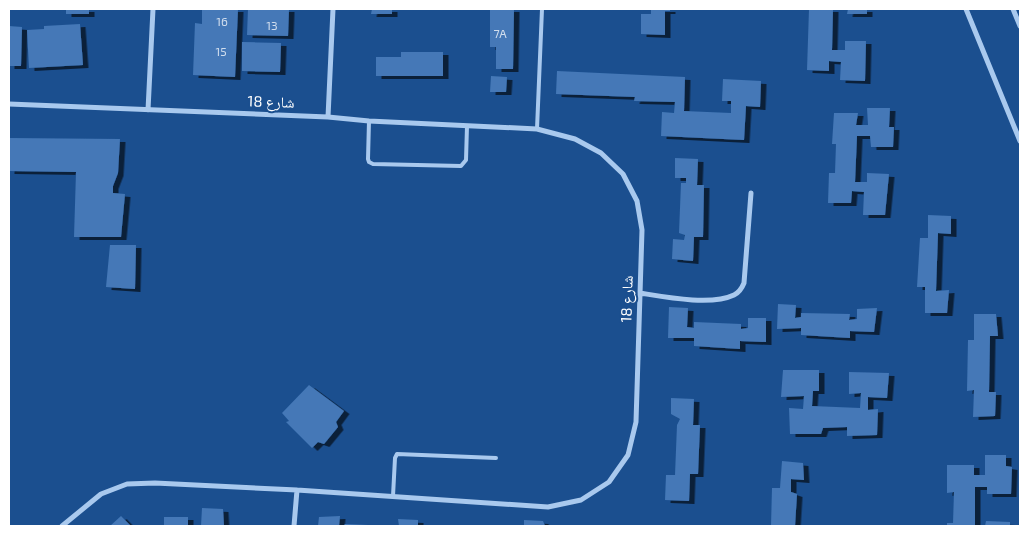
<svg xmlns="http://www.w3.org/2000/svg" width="1029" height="535" font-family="'Exo 2','Noto Naskh Arabic',sans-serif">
<defs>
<filter id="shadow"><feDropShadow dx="5.5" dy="3" stdDeviation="0" flood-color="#0009"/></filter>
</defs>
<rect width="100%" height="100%" fill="#1b4f8f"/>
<!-- building -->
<path fill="#4478b7" filter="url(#shadow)" d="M66,9H89V14H66Z
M202,9H238L235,77L193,75L195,23L202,24Z
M248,9H289L288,36L247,35Z
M372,9H392V14H371Z
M490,9H514L513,69H496V47H490Z
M651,9H670V11H665V35L641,34V14H651Z
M809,9H833L832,50H845V41H866L865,81L840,80L841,62L829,61V71L807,70Z
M848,9H867V14H847Z
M80,24L83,65L29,68L27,30L44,29V26Z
M9,26L22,27L21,66H9Z
M242,42L281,43L280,72L242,71Z
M401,52H443V76H376V57H401Z
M557,71L685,77L684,111L731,113V101H722L723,79L761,81L760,107L746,106L744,140L661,136L662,112L674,113L675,102L634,101L635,97L556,94Z
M491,76L507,77L506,92H490Z
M867,108H890L889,127H894L893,147H871L870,136H857L855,182H867V173L889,174L885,215H863L864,192L852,191L851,203H828L829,173H835L836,144H832L834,113H858L856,125H868Z
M9,138L120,139L118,173L113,186V193L125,194L121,237H74L76,172L9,171Z
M675,158L698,159L697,185H704L703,237H694L693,261L672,259L673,239L684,240L685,235L679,233L681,183H686V178H675Z
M928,215L951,216V234L938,233L936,291L949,290L947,313H925V287H917L920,238H928Z
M110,245H136L135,289L106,287Z
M778,304L796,305L795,318L801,317V313L850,314L849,320L857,319V309L877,308L874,332L850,331V338L801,335V328L777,329Z
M669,307L688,308L687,327L694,328V322L741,324V329L748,328V318H766V342L740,341V349L694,346V338H668Z
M974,314H996L998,336H990L989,392H996L995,416L973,417L974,390L967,391L968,340H974Z
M783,370H819V391H813L812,406L860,408L861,393L849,394V372L889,373L887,398L868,397V410L878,409L877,435L847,436V427L823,428L821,434H790L789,408L803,409L804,396L781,397Z
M309,385L344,411L336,422L338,427L324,444L318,442L312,448L286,422L289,421L282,413Z
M671,398L694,399L693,425H700L698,474H690L689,501L665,500L666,475H675L677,425L680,419L671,414Z
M985,455H1006V466L1012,467L1011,494H987V487H975V526H947V523H953L954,492L947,493V465H974V475H985Z
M782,461L803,463L804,480L791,479V492L797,494L795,526H771L772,488H780Z
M202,508L223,509L224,526H201Z
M121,516L131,526H110Z
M340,516L339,526H318L319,517Z
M164,517H188V526H164Z
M398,519L418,520V526H399Z
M524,520L543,521L545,526H524Z
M986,521L1010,522V526H985Z
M345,524L368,525V526H344Z"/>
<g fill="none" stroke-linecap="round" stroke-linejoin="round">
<!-- lane -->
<path stroke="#a9c9ee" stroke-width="4" d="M369,121L368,159L369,162L373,164L461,166L466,160L467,126
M537,129L542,9
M393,496L395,458L397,454L496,458"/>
<!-- street -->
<path stroke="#a9c9ee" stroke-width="5" d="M966,9L1020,141
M1013,9L1020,26
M9,104L328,117L369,121L537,129L575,139L601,153L623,174L637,201L642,230L636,422L628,455L609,482L581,500L548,507L297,490L155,483L127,484L101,494L62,526
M148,110L153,9
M328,117L333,9
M640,293C665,297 711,306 734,295C740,292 742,288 744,283L751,193
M294,526L297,490"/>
</g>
<g text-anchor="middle" stroke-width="4" stroke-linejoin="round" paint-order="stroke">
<!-- number labels -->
<g font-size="12" fill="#d0dded">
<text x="222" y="26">16</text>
<text x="272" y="30">13</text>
<text x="500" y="38">7A</text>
<text x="221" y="56">15</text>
</g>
<!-- street labels -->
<g font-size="15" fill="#fff" stroke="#1b4f8f">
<text transform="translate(271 102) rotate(2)" y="5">شارع 18</text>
<text transform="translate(627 299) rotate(-88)" y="5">شارع 18</text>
</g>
</g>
<!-- border -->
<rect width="1029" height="535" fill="none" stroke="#ffffff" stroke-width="20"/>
</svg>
